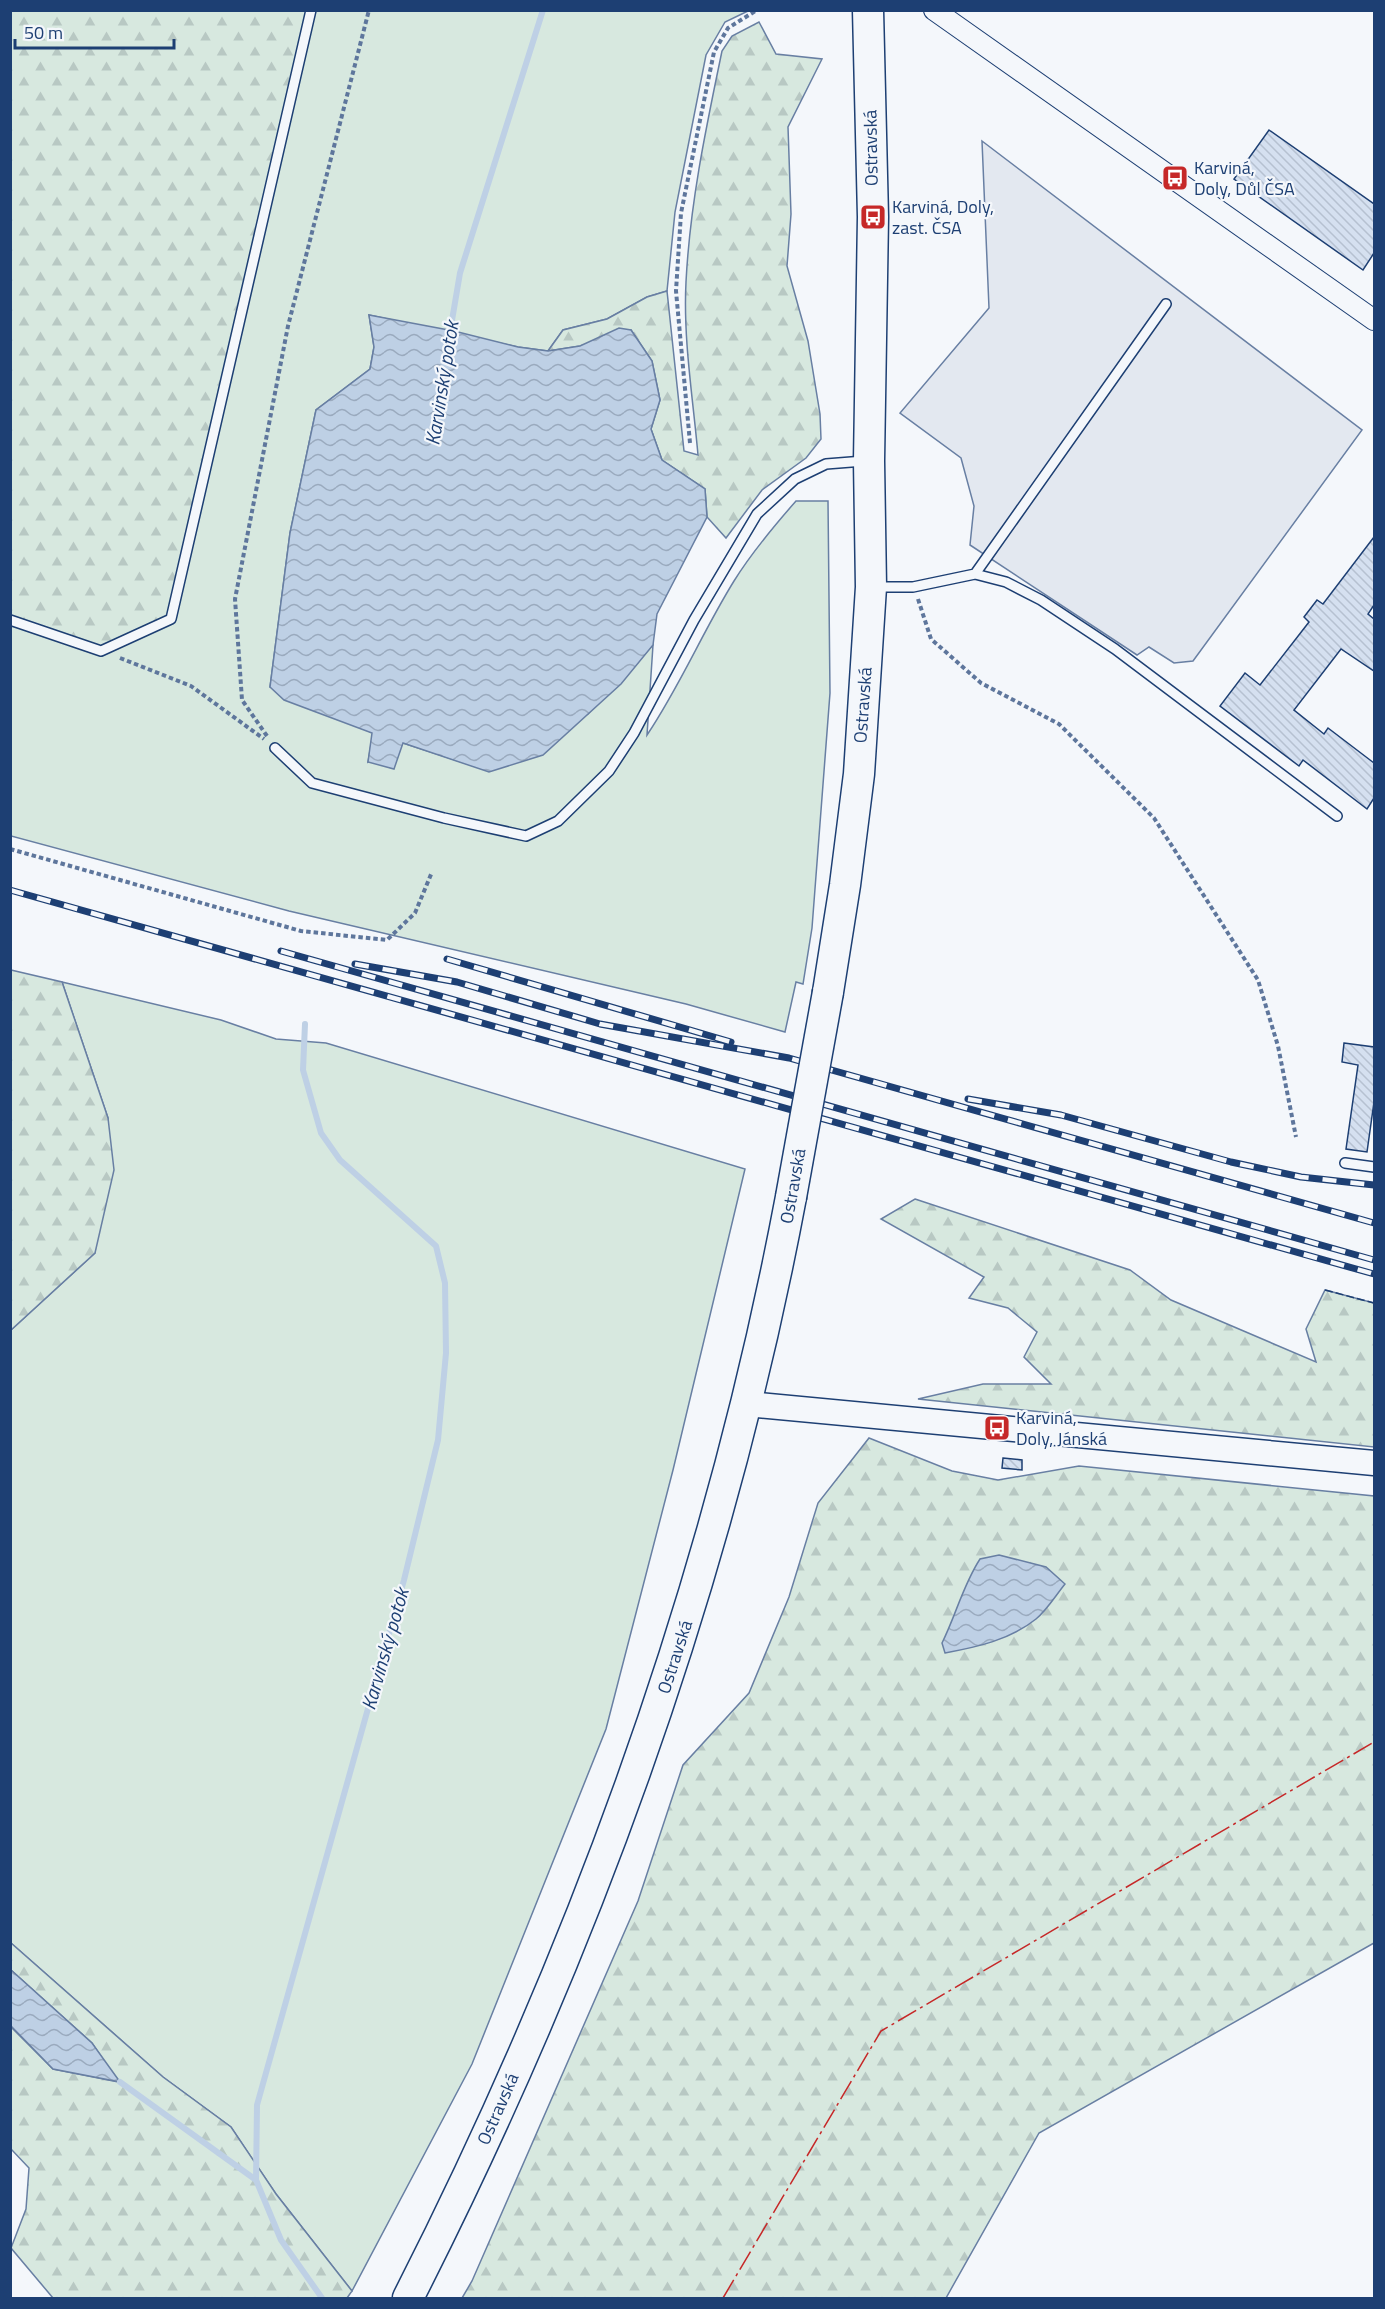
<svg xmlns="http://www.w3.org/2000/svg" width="1385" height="2309" font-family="'Titillium Web',sans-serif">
<defs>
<pattern id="forest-firs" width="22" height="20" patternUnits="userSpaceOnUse" patternTransform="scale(1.5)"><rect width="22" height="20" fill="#d7e8df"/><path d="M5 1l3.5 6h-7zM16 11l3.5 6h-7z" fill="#b8c8c3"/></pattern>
<pattern id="water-waves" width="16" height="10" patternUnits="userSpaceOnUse" patternTransform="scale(1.5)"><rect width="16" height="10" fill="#bed0e5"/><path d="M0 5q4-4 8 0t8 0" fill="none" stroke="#9aaabe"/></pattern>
<pattern id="building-back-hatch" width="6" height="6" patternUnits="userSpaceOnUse" patternTransform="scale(1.5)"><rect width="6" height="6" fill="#d5e0f0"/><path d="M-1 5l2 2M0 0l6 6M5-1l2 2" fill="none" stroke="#b6c1d1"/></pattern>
</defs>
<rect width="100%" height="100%" fill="#f4f7fb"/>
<!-- green -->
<path fill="#d7e8df" stroke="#687fa3" stroke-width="1.5" d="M311,11H748L725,22L706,55L675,212L667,291L647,297L607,319L563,330L548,351L518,347L369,315L374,347L370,369L316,410L290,533L270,687L373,733L368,762L403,743L489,771L588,714L653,645L647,735C680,686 703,631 734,581C752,552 774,526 796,501H828L830,693L812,928L803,984L796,982L785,1032L686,1004L289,911L11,836L10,619Z
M62,982L221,1020L276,1039L326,1043L745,1169L673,1470L606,1729L472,2064L352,2291L276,2194L231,2127L163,2077L11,1943V1330L95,1253L108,1118Z"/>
<!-- forest -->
<path fill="url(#forest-firs)" stroke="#687fa3" stroke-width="1.5" d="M11,11H311L171,619L101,651L11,619Z
M759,22L776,54L822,59L788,127L791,214L787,266L808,341L820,414L821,439L806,458L762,490L726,538L707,517L705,489L662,460L651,429L660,400L652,361L631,330L580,346L548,351L563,330L607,319L647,297L667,291L684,451L698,455C693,398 683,339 686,282C690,203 706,128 722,51L732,36Z
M11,970L62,982L108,1118L114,1170L95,1253L11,1330Z
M915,1199L1130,1270L1171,1300L1316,1362L1306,1329L1325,1290L1374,1303V1447L918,1399L983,1384H1051L1024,1357L1037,1332L1008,1308L969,1298L984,1277L881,1219Z
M869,1438L952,1471L998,1480L1079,1466L1374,1496V1943L1039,2133L946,2298H462L472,2281L638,1901L683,1765L749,1693L789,1597L818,1503Z
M11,1943L163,2077L231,2127L276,2194L352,2291L347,2298H53L11,2248L26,2209L29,2168L11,2149L10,2026L53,2069L118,2082L92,2043L11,1970Z"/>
<!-- parking -->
<path fill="#e3e8f0" stroke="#687fa3" stroke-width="1.5" d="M982,141L1362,430L1193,661L1174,663L1149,647L1137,655L970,545L974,506L961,458L900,413L989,308Z"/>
<!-- water -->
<path fill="url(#water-waves)" stroke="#687fa3" stroke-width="1.5" d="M369,315L454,331L518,347L548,351L580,346L619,328L631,330L652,361L660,400L651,429L662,460L705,489L707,517L657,614L653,645L621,684L543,755L489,772L403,743L394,769L368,762L372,733L284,700L270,687L290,533L316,410L370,369L374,347Z
M999,1555L1046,1567L1065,1584C1056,1595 1047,1610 1036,1619C1010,1640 977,1647 945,1653L942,1643C956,1615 963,1585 980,1559Z
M11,1970L92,2043L120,2082L53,2069L11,2026Z"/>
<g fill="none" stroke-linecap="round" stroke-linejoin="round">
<!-- stream -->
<path stroke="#bed0e5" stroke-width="6" d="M449,338L460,273L543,10
M305,1024L303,1070L321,1133L340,1160L436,1246L445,1283L446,1353L438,1440L404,1580L257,2105L256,2180L281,2240L322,2298
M120,2082L256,2180"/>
</g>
<!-- building -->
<path fill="url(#building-back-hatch)" stroke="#1d3f73" stroke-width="1.5" d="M1269,130L1374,204V253L1363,270L1234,179Z
M1374,537V605L1368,614L1374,619V671L1341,649L1294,710L1324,734L1328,728L1374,763V798L1367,809L1303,760L1299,766L1220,706L1245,673L1260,685L1309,622L1304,617L1317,600L1323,604Z
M1344,1043L1374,1047V1102L1367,1152L1346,1149L1358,1065L1342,1062Z
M1003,1458L1022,1460V1470L1002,1468Z"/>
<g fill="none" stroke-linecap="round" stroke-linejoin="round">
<defs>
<path id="service" d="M975,574L1166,304
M876,587H913L975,574L1006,582L1041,600L1115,649L1337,816
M10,620L101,651L171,619L311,10
M275,748L312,783L444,818L526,836L558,821L609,771L634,733L694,620L757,514L795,479L826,464L864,461
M1345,1163L1374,1167"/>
<path id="minor" d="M934,10L1374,320"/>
<path id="tertiary" d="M747,1404L1374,1463"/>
<path id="primary" d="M828,992L845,885L859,774L871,587L869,461L873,217L868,10
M408,2298C585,1950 719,1580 791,1197"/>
</defs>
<!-- service casing -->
<use href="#service" stroke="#1d3f73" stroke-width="12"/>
<!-- minor casing -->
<use href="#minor" stroke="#1d3f73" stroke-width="22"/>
<!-- tertiary casing -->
<use href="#tertiary" stroke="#1d3f73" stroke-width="27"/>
<!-- primary casing -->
<use href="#primary" stroke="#1d3f73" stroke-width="33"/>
<!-- path -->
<path stroke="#5e769c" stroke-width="4" stroke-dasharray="4.5 3" stroke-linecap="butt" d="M690,443L676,291L681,213L714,52L728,28L757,10
M918,599L931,639L981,683L1059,724L1154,818L1258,980L1278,1046L1296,1137
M120,658L191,686L264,739
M267,736L242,700L235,599L288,326L369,10
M10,849L301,931L387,940L415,913L432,872"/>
<!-- service -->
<use href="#service" stroke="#f4f7fb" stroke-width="9"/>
<!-- minor -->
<use href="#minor" stroke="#f4f7fb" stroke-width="20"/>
<!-- tertiary -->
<use href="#tertiary" stroke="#f4f7fb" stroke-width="24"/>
<!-- primary -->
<use href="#primary" stroke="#f4f7fb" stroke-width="30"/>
<defs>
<path id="rail" d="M10,890L1374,1274
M281,951L1374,1260
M447,959L731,1042
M355,964L457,982L600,1024L789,1058L1374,1223
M968,1099L1061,1115L1231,1162L1301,1177L1374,1185"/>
</defs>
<!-- rail casing -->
<use href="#rail" stroke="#1d3f73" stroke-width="7"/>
<!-- rail -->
<use href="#rail" stroke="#f4f7fb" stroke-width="4.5" stroke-dasharray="14" stroke-linecap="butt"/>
<defs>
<path id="primary-bridge" d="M791,1197L828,992"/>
</defs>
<!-- primary-bridge casing -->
<use href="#primary-bridge" stroke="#1d3f73" stroke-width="33" stroke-linecap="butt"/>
<!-- primary-bridge -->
<use href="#primary-bridge" stroke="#f4f7fb" stroke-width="30"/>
<!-- fence -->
<path stroke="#1d3f73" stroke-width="1.5" stroke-dasharray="8 3" stroke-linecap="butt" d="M1325,1290L1374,1303"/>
<!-- power -->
<path stroke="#c62828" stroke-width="1.5" stroke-dasharray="21 4.5 3 4.5" stroke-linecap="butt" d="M723,2298L881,2031L1374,1742"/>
</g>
<!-- icons -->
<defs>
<symbol id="bus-square" viewBox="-11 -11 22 22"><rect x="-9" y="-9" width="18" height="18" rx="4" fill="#c62828" stroke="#f4f7fb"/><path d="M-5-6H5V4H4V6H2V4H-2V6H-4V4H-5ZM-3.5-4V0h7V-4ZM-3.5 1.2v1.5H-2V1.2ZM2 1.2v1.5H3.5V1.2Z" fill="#fff"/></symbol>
</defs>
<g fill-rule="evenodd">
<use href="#bus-square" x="1160" y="163" width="30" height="30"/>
<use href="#bus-square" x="858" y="202" width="30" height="30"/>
<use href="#bus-square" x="982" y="1413" width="30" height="30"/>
</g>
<g text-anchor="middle" stroke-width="4.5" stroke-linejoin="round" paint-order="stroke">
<!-- street labels -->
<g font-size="18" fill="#1d3f73" stroke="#f4f7fb">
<text transform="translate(871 148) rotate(-91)" y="6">Ostravská</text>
<text transform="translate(863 705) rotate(-86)" y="6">Ostravská</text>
<text transform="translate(793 1186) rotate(-80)" y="6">Ostravská</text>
<text transform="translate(675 1657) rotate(-72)" y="6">Ostravská</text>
<text transform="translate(498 2109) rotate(-66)" y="6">Ostravská</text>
</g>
<!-- poi labels -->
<g font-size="18" fill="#1d3f73" stroke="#f4f7fb" text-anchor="start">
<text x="1194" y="174">Karviná,<tspan x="1194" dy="21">Doly, Důl ČSA</tspan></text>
<text x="892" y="213">Karviná, Doly,<tspan x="892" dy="21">zast. ČSA</tspan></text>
<text x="1016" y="1424">Karviná,<tspan x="1016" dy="21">Doly, Jánská</tspan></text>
</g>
<!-- water labels -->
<g font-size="20" font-style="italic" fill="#1d3f73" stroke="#f4f7fb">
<text transform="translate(442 383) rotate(-81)" y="7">Karvinský potok</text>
<text transform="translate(385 1649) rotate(-74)" y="7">Karvinský potok</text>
</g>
</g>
<!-- border -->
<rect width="1385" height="2309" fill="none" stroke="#1d3f73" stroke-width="24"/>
<!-- scale -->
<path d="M15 39v9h159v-9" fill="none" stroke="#1d3f73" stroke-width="3"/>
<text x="24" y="39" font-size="18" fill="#1d3f73" stroke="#f4f7fb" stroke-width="4.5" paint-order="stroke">50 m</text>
</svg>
